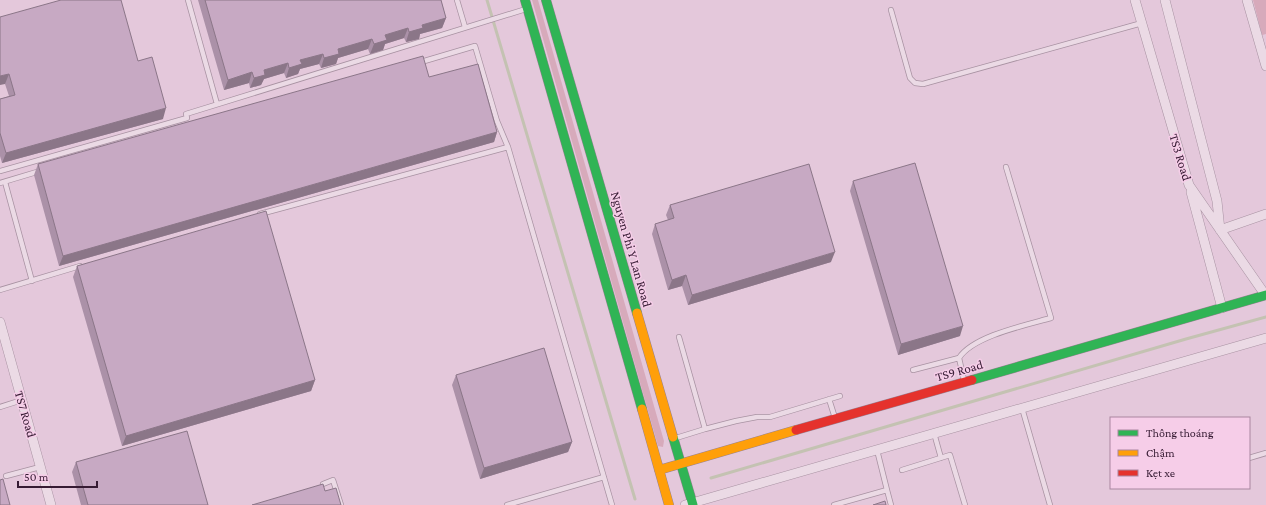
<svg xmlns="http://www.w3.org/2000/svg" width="1266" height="505" font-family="'Crimson Pro',serif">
<rect width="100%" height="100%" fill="#e4c8db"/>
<!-- green -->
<path fill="#d7aabb" d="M532,0H538L664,441L663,447L658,446Z
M1253,0H1266V34L1262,35Z"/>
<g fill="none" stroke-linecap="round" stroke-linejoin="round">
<!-- stream -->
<path stroke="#c4c2b2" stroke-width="3" d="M487,0L635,499
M711,478L1186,339L1266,317"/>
<defs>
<path id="lane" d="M188,0L217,104
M457,0L465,27
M891,10L910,78L915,83L923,84L1142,23
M421,62L475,46L497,121L508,147L612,505
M0,171L187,118L186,114L526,9
M5,182L32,281
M0,183L40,171
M260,214L508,147
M0,290L80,266
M959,358C973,336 1026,325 1051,318L1006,167
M913,370L959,358L964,380
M829,399L835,418
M0,407L22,400
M1022,408L1050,505
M705,429L736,421L757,417H770L840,396
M934,433L941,458
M676,438L705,429L679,337
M877,450L887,490
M1249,458L1266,453
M902,470L950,455L965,505
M6,476L40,467
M323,484L333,480L341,505
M507,505L604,477
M834,505L887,490L891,505"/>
<path id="street" d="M1135,0L1189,185L1266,296
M1165,0L1217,201L1220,230L1266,214
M1247,0L1266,66
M1191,192L1222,308
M0,322L51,505
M685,505L1266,338"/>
<path id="fast" d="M525,0L642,409
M546,0L637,313
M972,380L1266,295
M673,437L693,505"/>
<path id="slow" d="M637,313L673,437
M642,409L669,505
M659,470L796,430"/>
<path id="jam" d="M796,430L972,380"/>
</defs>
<!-- lane casing -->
<use href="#lane" stroke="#a892a2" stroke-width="6"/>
<!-- street casing -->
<use href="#street" stroke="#a892a2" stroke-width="10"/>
<!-- fast casing -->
<use href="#fast" stroke="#988292" stroke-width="10"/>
<!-- slow casing -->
<use href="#slow" stroke="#988292" stroke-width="10"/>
<!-- jam casing -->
<use href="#jam" stroke="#988292" stroke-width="10"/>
<!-- lane -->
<use href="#lane" stroke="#ebdae5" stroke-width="4.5"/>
<!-- street -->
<use href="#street" stroke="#ebdae5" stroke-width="9"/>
<!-- fast -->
<use href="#fast" stroke="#30b455" stroke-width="9"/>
<!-- slow -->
<use href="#slow" stroke="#ff9f0a" stroke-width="9"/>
<!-- jam -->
<use href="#jam" stroke="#e5322d" stroke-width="9"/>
</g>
<!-- wall -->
<path fill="#ab91a8" d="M198,0H441L446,18L442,28L420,34L419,39L406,42L404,38L385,44L383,50L370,54L368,49L338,58L336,64L321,68L319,64L300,69L298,74L286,78L284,73L264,79L261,85L250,88L249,83L224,90Z
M0,17L138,61L163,119L2,163L0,156V99L9,96L5,84Z
M429,77L497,132L494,142L59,266L34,175L38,164Z
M853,181L960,336L898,355L850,191Z
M670,205L831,262L688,305L682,286L668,290L652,234L655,224L668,220L666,215Z
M77,266L315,380L311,391L122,446L73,277Z
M456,375L572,442L568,452L480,479L452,385Z
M76,462L208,505H81L72,472Z"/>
<!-- shaded-wall -->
<path fill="#8b7688" d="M446,18L442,28L420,34L419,39L406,42L409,32L422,25Z
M408,28L404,38L385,44L383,50L370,54L374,44L385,35Z
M372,39L368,49L338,58L336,64L321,68L324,58L338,49Z
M323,54L319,64L300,69L298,74L286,78L289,68L300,60Z
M288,63L284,73L264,79L261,85L250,88L254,78L264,70Z
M252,72L249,83L224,90L228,80Z
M9,74L5,84L0,85V76Z
M166,108L163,119L2,163L6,153Z
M497,132L494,142L59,266L63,256Z
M835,252L831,262L688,305L692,295Z
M686,275L682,286L668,290L672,280Z
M963,326L960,336L898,355L901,344Z
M315,380L311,391L122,446L126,436Z
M572,442L568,452L480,479L484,468Z"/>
<!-- building -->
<path fill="#c7a9c3" stroke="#8b7688" d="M61,0H121L138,61L152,57L166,108L6,153L0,133V99L15,95L9,74L0,76V17Z
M205,0H441L446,18L422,25L423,28L409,32L408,28L385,35L387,40L374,44L372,39L338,49L339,54L324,58L323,54L300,60L302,64L289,68L288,63L264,70L265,75L254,78L252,72L228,80Z
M423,56L429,77L478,64L497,132L63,256L38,164Z
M915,163L963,326L901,344L853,181Z
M809,164L835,252L692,295L686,275L672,280L655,224L674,218L670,205Z
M266,211L315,380L126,436L77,266Z
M544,348L572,442L484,468L456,375Z
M187,431L208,505H88L76,462Z
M3,479L10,505H0V480Z
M323,484L325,491L336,488L341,505H252Z
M885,501L886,505H873Z"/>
<g text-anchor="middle" stroke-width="3" stroke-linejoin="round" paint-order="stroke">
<!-- street labels -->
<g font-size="13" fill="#361b33" stroke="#f6cde8">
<text transform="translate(1181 157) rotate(73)" y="5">TS3 Road</text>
<text transform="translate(632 249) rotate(74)" y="5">Nguyen Phi Y Lan Road</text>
<text transform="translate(959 370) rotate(-16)" y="5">TS9 Road</text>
<text transform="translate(26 414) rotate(74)" y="5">TS7 Road</text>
</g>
</g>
<!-- legend -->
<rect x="1110" y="417" width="140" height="72" fill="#f6cde8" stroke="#a986a0"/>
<rect x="1118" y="430" width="20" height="6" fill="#30b455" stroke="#a986a0"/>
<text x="1146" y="437" font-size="12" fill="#361b33">Thông thoáng</text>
<rect x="1118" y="450" width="20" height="6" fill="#ff9f0a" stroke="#a986a0"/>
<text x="1146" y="457" font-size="12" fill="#361b33">Chậm</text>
<rect x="1118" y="470" width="20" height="6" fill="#e5322d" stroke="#a986a0"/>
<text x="1146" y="477" font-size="12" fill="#361b33">Kẹt xe</text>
<!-- scale -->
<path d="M18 481v6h79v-6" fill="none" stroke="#361b33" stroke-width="2"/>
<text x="24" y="481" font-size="12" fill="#361b33" stroke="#f6cde8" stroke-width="3" paint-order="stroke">50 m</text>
</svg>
